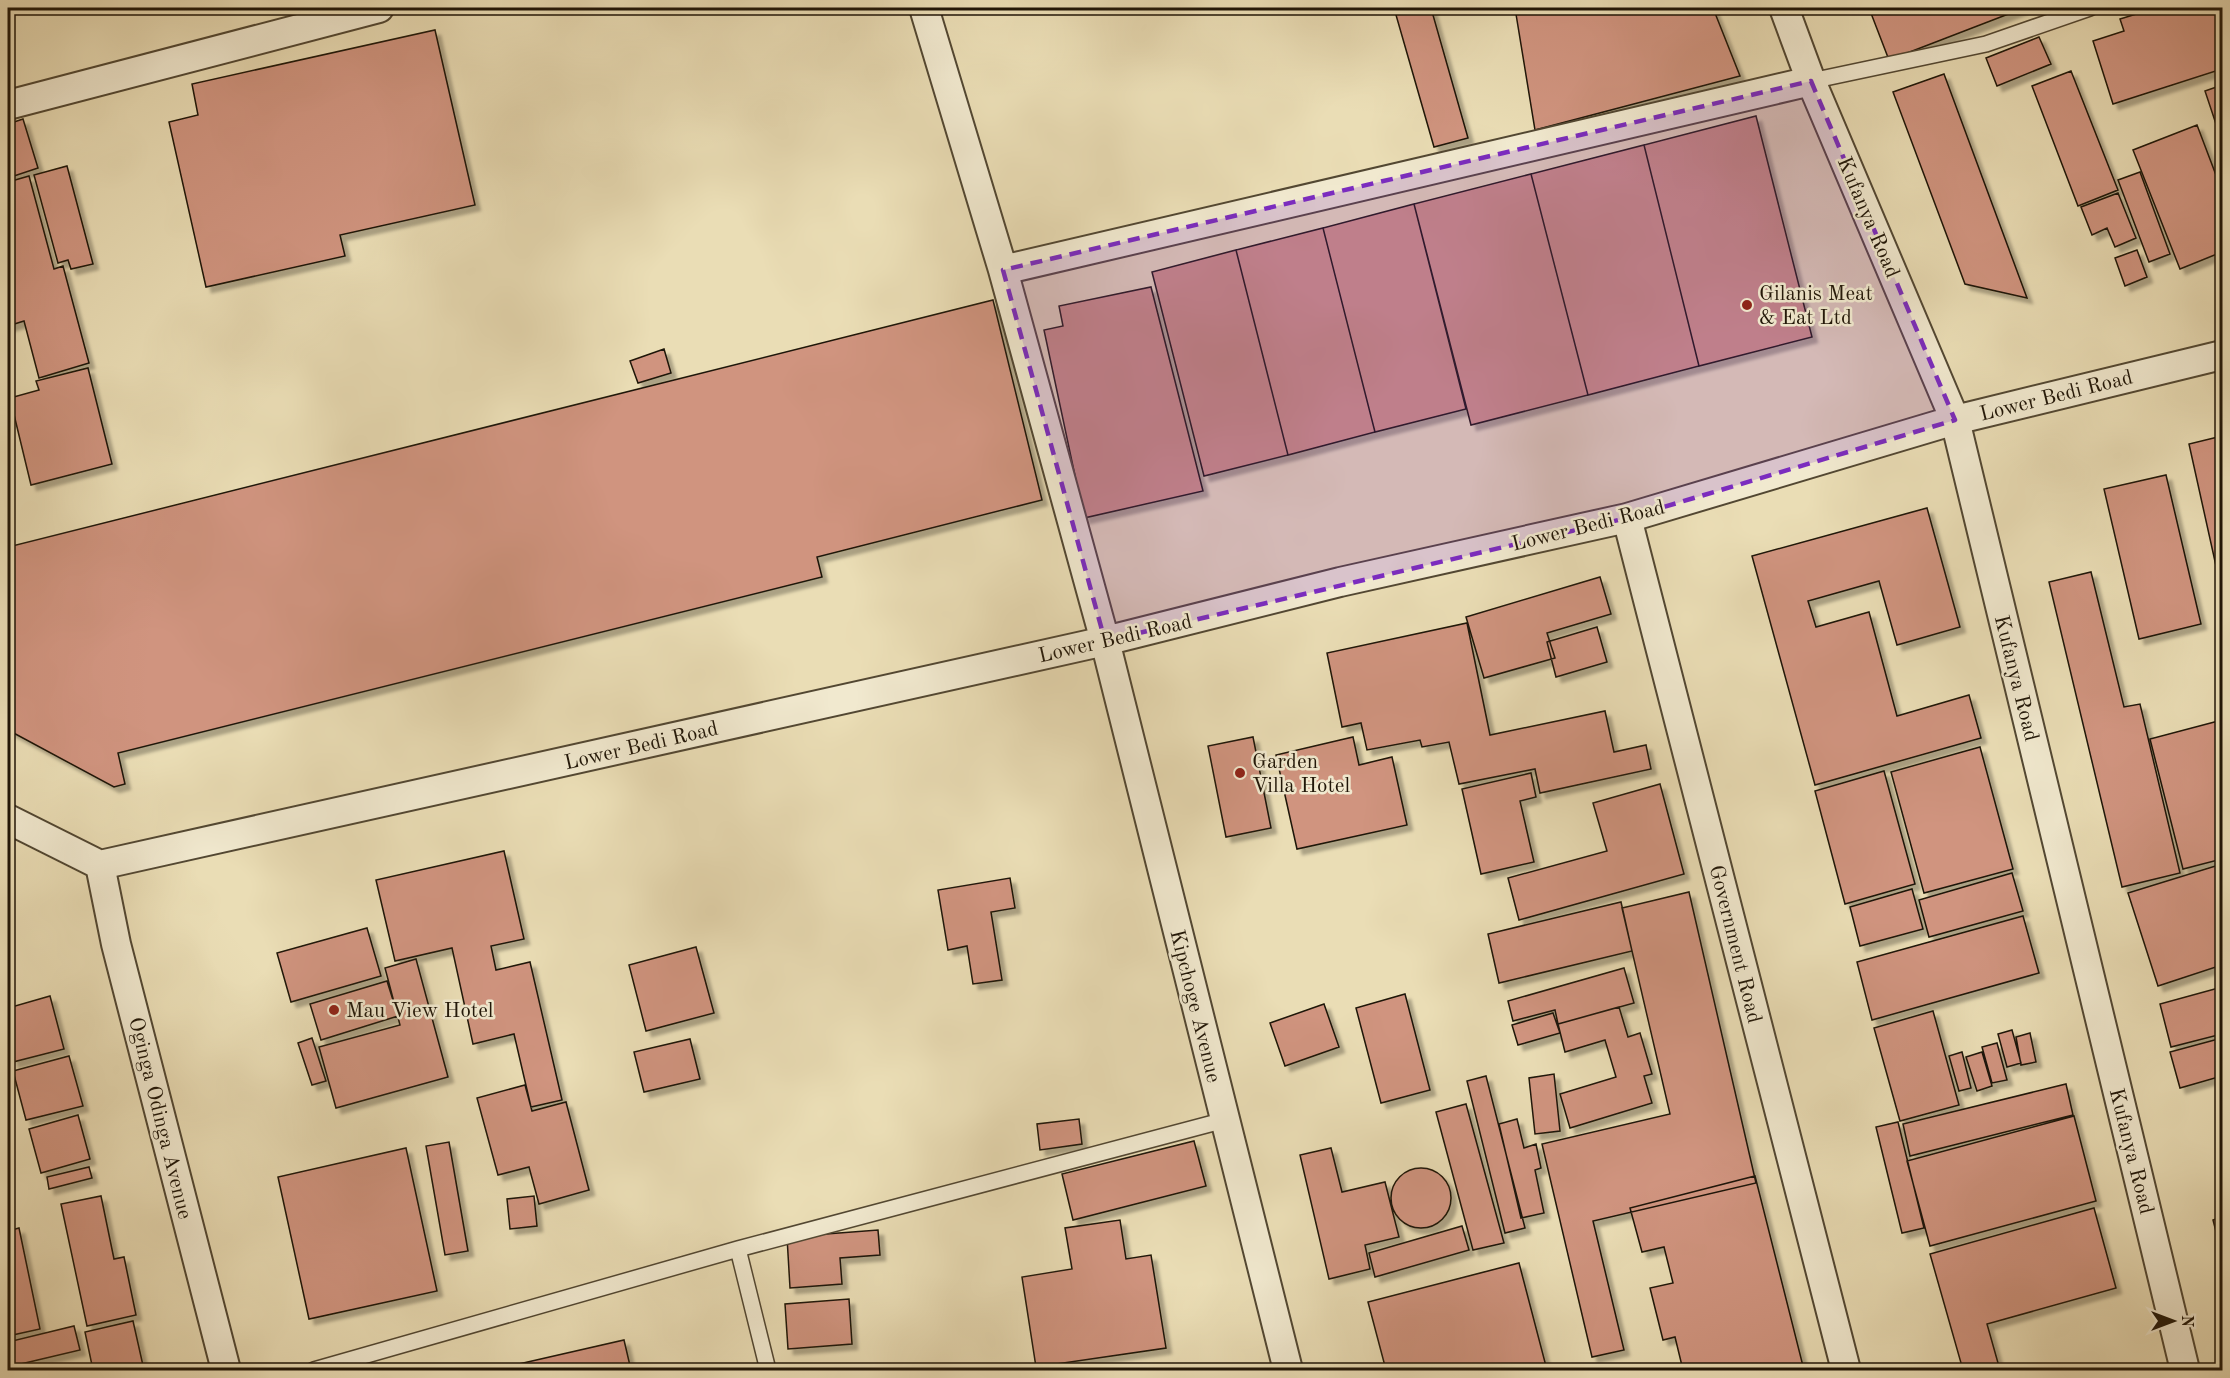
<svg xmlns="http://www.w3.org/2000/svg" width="2230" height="1378" font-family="'Old Standard TT',serif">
<defs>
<filter id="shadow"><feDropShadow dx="5.5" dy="5.5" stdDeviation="1.5" flood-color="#0004"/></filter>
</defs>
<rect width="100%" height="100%" fill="#eaddb5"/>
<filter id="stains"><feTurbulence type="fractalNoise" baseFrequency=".00333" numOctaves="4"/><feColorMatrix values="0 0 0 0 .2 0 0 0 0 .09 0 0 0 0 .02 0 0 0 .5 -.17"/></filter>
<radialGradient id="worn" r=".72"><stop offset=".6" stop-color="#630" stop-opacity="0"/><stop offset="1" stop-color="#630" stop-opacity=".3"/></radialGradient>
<!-- building -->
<path fill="#d0947f" stroke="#1f1507" stroke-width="1.5" filter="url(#shadow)" d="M1394,8H1431L1468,138L1434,147Z
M1515,8H1713L1740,76L1535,130Z
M1869,8H2024L1889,60Z
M2156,8H2222V69L2113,104L2093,41L2124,31L2120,19Z
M435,30L475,205L340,235L345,256L206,287L169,122L198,115L192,84Z
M2039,37L2051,64L1997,86L1986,58Z
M2071,71L2118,190L2078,206L2032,86Z
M1944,74L2027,298L1965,284L1893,92Z
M2222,85V142L2205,91Z
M1756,116L1812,337L1699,366L1644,145Z
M23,119L38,168L8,178V124Z
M2197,125L2222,191V252L2180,269L2133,150Z
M1644,145L1699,366L1588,395L1531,174Z
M67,166L93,264L71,269L68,260L58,263L34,175Z
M2140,172L2170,254L2149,262L2118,180Z
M1531,174L1588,395L1471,425L1414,204Z
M29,176L54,269L63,266L89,363L39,378L24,321L8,326V182Z
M2118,193L2136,238L2115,247L2107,228L2092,235L2081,207Z
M1414,204L1466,409L1375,432L1323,228Z
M1323,228L1375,432L1288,455L1236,250Z
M1236,250L1288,455L1204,476L1152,272Z
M2137,250L2147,277L2125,286L2115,258Z
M1151,287L1203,491L1084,518L1044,330L1063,326L1059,306Z
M993,300L1042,500L817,557L822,577L118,753L125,784L114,787L8,730V547Z
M664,349L671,373L638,383L630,361Z
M88,368L112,464L31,485L10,398L39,390L36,381Z
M2222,436V593L2189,444Z
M2166,475L2201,624L2139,639L2104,489Z
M1927,508L1960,627L1897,645L1879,581L1808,601L1816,627L1869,612L1897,716L1969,695L1981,738L1815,785L1752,556Z
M2091,572L2124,707L2140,704L2180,873L2122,887L2049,582Z
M1600,577L1611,614L1547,633L1555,658L1484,678L1466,617Z
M1467,623L1490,735L1605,711L1614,752L1646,745L1651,769L1540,793L1535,769L1459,784L1449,742L1422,747L1420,740L1367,750L1361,723L1342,727L1327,653Z
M1597,627L1607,662L1556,677L1547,642Z
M2222,720V859L2183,869L2150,739Z
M1253,737L1271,828L1226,837L1208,746Z
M1353,737L1359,765L1392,757L1407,825L1297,849L1276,755Z
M1980,747L2013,869L1924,893L1891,772Z
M1884,771L1915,884L1845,904L1815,791Z
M1531,773L1536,797L1520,801L1534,862L1481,874L1462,789Z
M1660,784L1684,874L1519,920L1508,878L1607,851L1593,803Z
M504,851L524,939L491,946L496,970L530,962L562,1100L531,1107L514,1034L473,1044L452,948L395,961L376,880Z
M2222,864V965L2158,986L2128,893Z
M2012,873L2023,911L1929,937L1919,900Z
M1010,878L1015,908L991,912L1002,980L973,984L967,946L948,950L938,890Z
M1912,889L1923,929L1860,946L1850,907Z
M1689,892L1756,1183L1593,1221L1624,1350L1592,1357L1542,1144L1670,1114L1622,908Z
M1621,902L1632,951L1499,983L1488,934Z
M2023,916L2039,973L1872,1020L1857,962Z
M367,928L381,976L291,1002L277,953Z
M696,947L714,1013L646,1031L629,965Z
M416,959L448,1077L336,1108L319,1047L400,1025L385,968Z
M1624,968L1634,1003L1558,1024L1555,1010L1513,1021L1508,1001Z
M387,981L398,1016L321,1040L310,1004Z
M2222,987V1034L2171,1047L2160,1004Z
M1405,994L1430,1090L1381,1103L1356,1008Z
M50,996L64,1049L13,1062L8,1041V1008Z
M1324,1004L1339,1047L1285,1066L1270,1023Z
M1619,1007L1628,1037L1640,1033L1652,1074L1644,1076L1652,1103L1570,1128L1560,1094L1616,1077L1605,1040L1565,1052L1558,1024Z
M1933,1011L1959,1105L1900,1121L1874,1028Z
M1553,1013L1560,1033L1518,1045L1512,1025Z
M2012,1030L2021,1063L2007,1067L1998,1034Z
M2030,1033L2036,1062L2021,1065L2016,1037Z
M312,1038L326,1081L312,1085L298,1043Z
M2222,1038V1076L2180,1088L2170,1052Z
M690,1039L700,1079L644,1092L634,1052Z
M1997,1043L2007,1080L1992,1083L1982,1047Z
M1962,1052L1971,1088L1959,1091L1949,1056Z
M1982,1052L1992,1086L1977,1091L1966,1057Z
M69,1056L83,1106L26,1120L13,1071Z
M1554,1074L1560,1131L1535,1134L1529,1078Z
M1486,1076L1525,1228L1505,1233L1467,1081Z
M2066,1084L2073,1115L1910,1156L1903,1124Z
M525,1085L532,1111L566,1102L589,1190L539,1204L529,1167L498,1175L477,1098Z
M1466,1104L1504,1243L1473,1250L1436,1112Z
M78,1115L90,1159L41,1173L29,1129Z
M2074,1116L2096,1201L1930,1246L1907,1161Z
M1079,1119L1082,1144L1040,1150L1037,1124Z
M1517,1119L1524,1148L1536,1144L1541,1168L1535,1170L1544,1213L1521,1218L1499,1124Z
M1898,1122L1924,1228L1902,1233L1876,1127Z
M1194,1141L1206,1186L1073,1220L1062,1174Z
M449,1142L468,1251L445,1255L426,1146Z
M406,1148L437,1291L309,1319L278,1177Z
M1331,1148L1342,1192L1385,1182L1399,1237L1365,1245L1370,1269L1329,1279L1300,1155Z
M89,1167L92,1178L49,1189L47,1177Z
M1391 1198a30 30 0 1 1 60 0a30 30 0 1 1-60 0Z
M1755,1176L1804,1370H1683L1675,1337L1663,1340L1650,1288L1673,1283L1664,1247L1642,1252L1630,1208Z
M101,1196L114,1259L124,1257L136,1315L87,1326L61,1204Z
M534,1196L537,1226L510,1229L507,1199Z
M2094,1208L2116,1288L1987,1324L2000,1370H1963L1930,1254Z
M2222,1217V1255L2213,1220Z
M1120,1220L1126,1259L1151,1255L1166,1348L1036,1367L1022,1277L1072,1269L1065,1228Z
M1462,1226L1469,1250L1375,1277L1369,1253Z
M19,1228L40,1329L8,1336V1231Z
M878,1230L880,1255L840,1258L842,1284L790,1288L787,1237Z
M1519,1263L1547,1370H1386L1368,1302Z
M849,1299L852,1344L788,1349L785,1304Z
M133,1321L144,1370H93L85,1332Z
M74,1326L80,1350L8,1367V1342Z
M624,1340L631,1370H512L510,1366Z
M1630,1365L1631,1370H1607V1368Z"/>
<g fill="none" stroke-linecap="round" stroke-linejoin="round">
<defs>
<path id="service" d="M1811,81L1986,44L2090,8
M738,1249L768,1370
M314,1370L738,1249L1225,1120"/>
<path id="minor" d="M924,8L1003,270L1105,641L1288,1370
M1784,8L1811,81L1955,420L2185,1370
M8,105L379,8
M1003,270L1811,81
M1627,518L1846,1370
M8,819L100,865L1105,641L1340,582L1627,518L1955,420L2222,355
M100,865L116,944L226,1370"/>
</defs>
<!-- service casing -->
<use href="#service" stroke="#524732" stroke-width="18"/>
<!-- minor casing -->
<use href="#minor" stroke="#524732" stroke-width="32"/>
<!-- service -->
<use href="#service" stroke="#f1e9cf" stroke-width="15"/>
<!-- minor -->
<use href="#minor" stroke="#f1e9cf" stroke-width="28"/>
</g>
<!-- marked area -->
<path fill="#7b2cbf" fill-opacity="0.2" stroke="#7b2cbf" stroke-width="4.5" stroke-dasharray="12 8" stroke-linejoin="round" d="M1811,81L1955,420L1627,518L1105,641L1003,270Z"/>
<!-- markers -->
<g fill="#8f2418" stroke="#f1e9cf" stroke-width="2">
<circle cx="1747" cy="305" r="6"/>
<circle cx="1240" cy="773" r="6"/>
<circle cx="334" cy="1010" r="6"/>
</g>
<g text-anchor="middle" stroke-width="5" stroke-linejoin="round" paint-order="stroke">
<!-- street labels -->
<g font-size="21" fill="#1f1507" stroke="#f1e9cf">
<text transform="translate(1869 217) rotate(67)" y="7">Kufanya Road</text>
<text transform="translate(2056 395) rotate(-14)" y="7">Lower Bedi Road</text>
<text transform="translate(1588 525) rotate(-14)" y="7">Lower Bedi Road</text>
<text transform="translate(1115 638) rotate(-13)" y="7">Lower Bedi Road</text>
<text transform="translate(2017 678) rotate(76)" y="7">Kufanya Road</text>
<text transform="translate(641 745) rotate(-13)" y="7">Lower Bedi Road</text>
<text transform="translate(1736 944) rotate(76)" y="7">Government Road</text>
<text transform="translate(1196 1006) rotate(76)" y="7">Kipchoge Avenue</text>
<text transform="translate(161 1118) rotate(76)" y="7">Oginga Odinga Avenue</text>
<text transform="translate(2132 1151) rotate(76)" y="7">Kufanya Road</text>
</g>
<!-- poi labels -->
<g font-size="21" fill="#1f1507" stroke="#f1e9cf" text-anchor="start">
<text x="1759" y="300">Gilanis Meat<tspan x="1759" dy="24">&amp; Eat Ltd</tspan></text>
<text x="1252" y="768">Garden<tspan x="1252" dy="24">Villa Hotel</tspan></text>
<text x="346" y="1017">Mau View Hotel</text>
</g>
</g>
<!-- margin -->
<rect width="2230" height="1378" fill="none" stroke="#eaddb5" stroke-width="30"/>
<rect x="9" y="9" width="2212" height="1360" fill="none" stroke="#1f1507" stroke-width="3"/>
<rect x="15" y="15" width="2200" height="1348" fill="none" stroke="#1f1507" stroke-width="1.5"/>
<!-- north arrow -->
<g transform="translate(2173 1321) rotate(90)" stroke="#f1e9cf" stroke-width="4.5" paint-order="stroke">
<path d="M0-4.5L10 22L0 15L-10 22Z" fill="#1f1507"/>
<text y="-9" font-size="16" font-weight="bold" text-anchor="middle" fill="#1f1507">N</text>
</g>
<rect width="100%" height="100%" filter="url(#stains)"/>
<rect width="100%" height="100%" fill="url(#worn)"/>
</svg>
